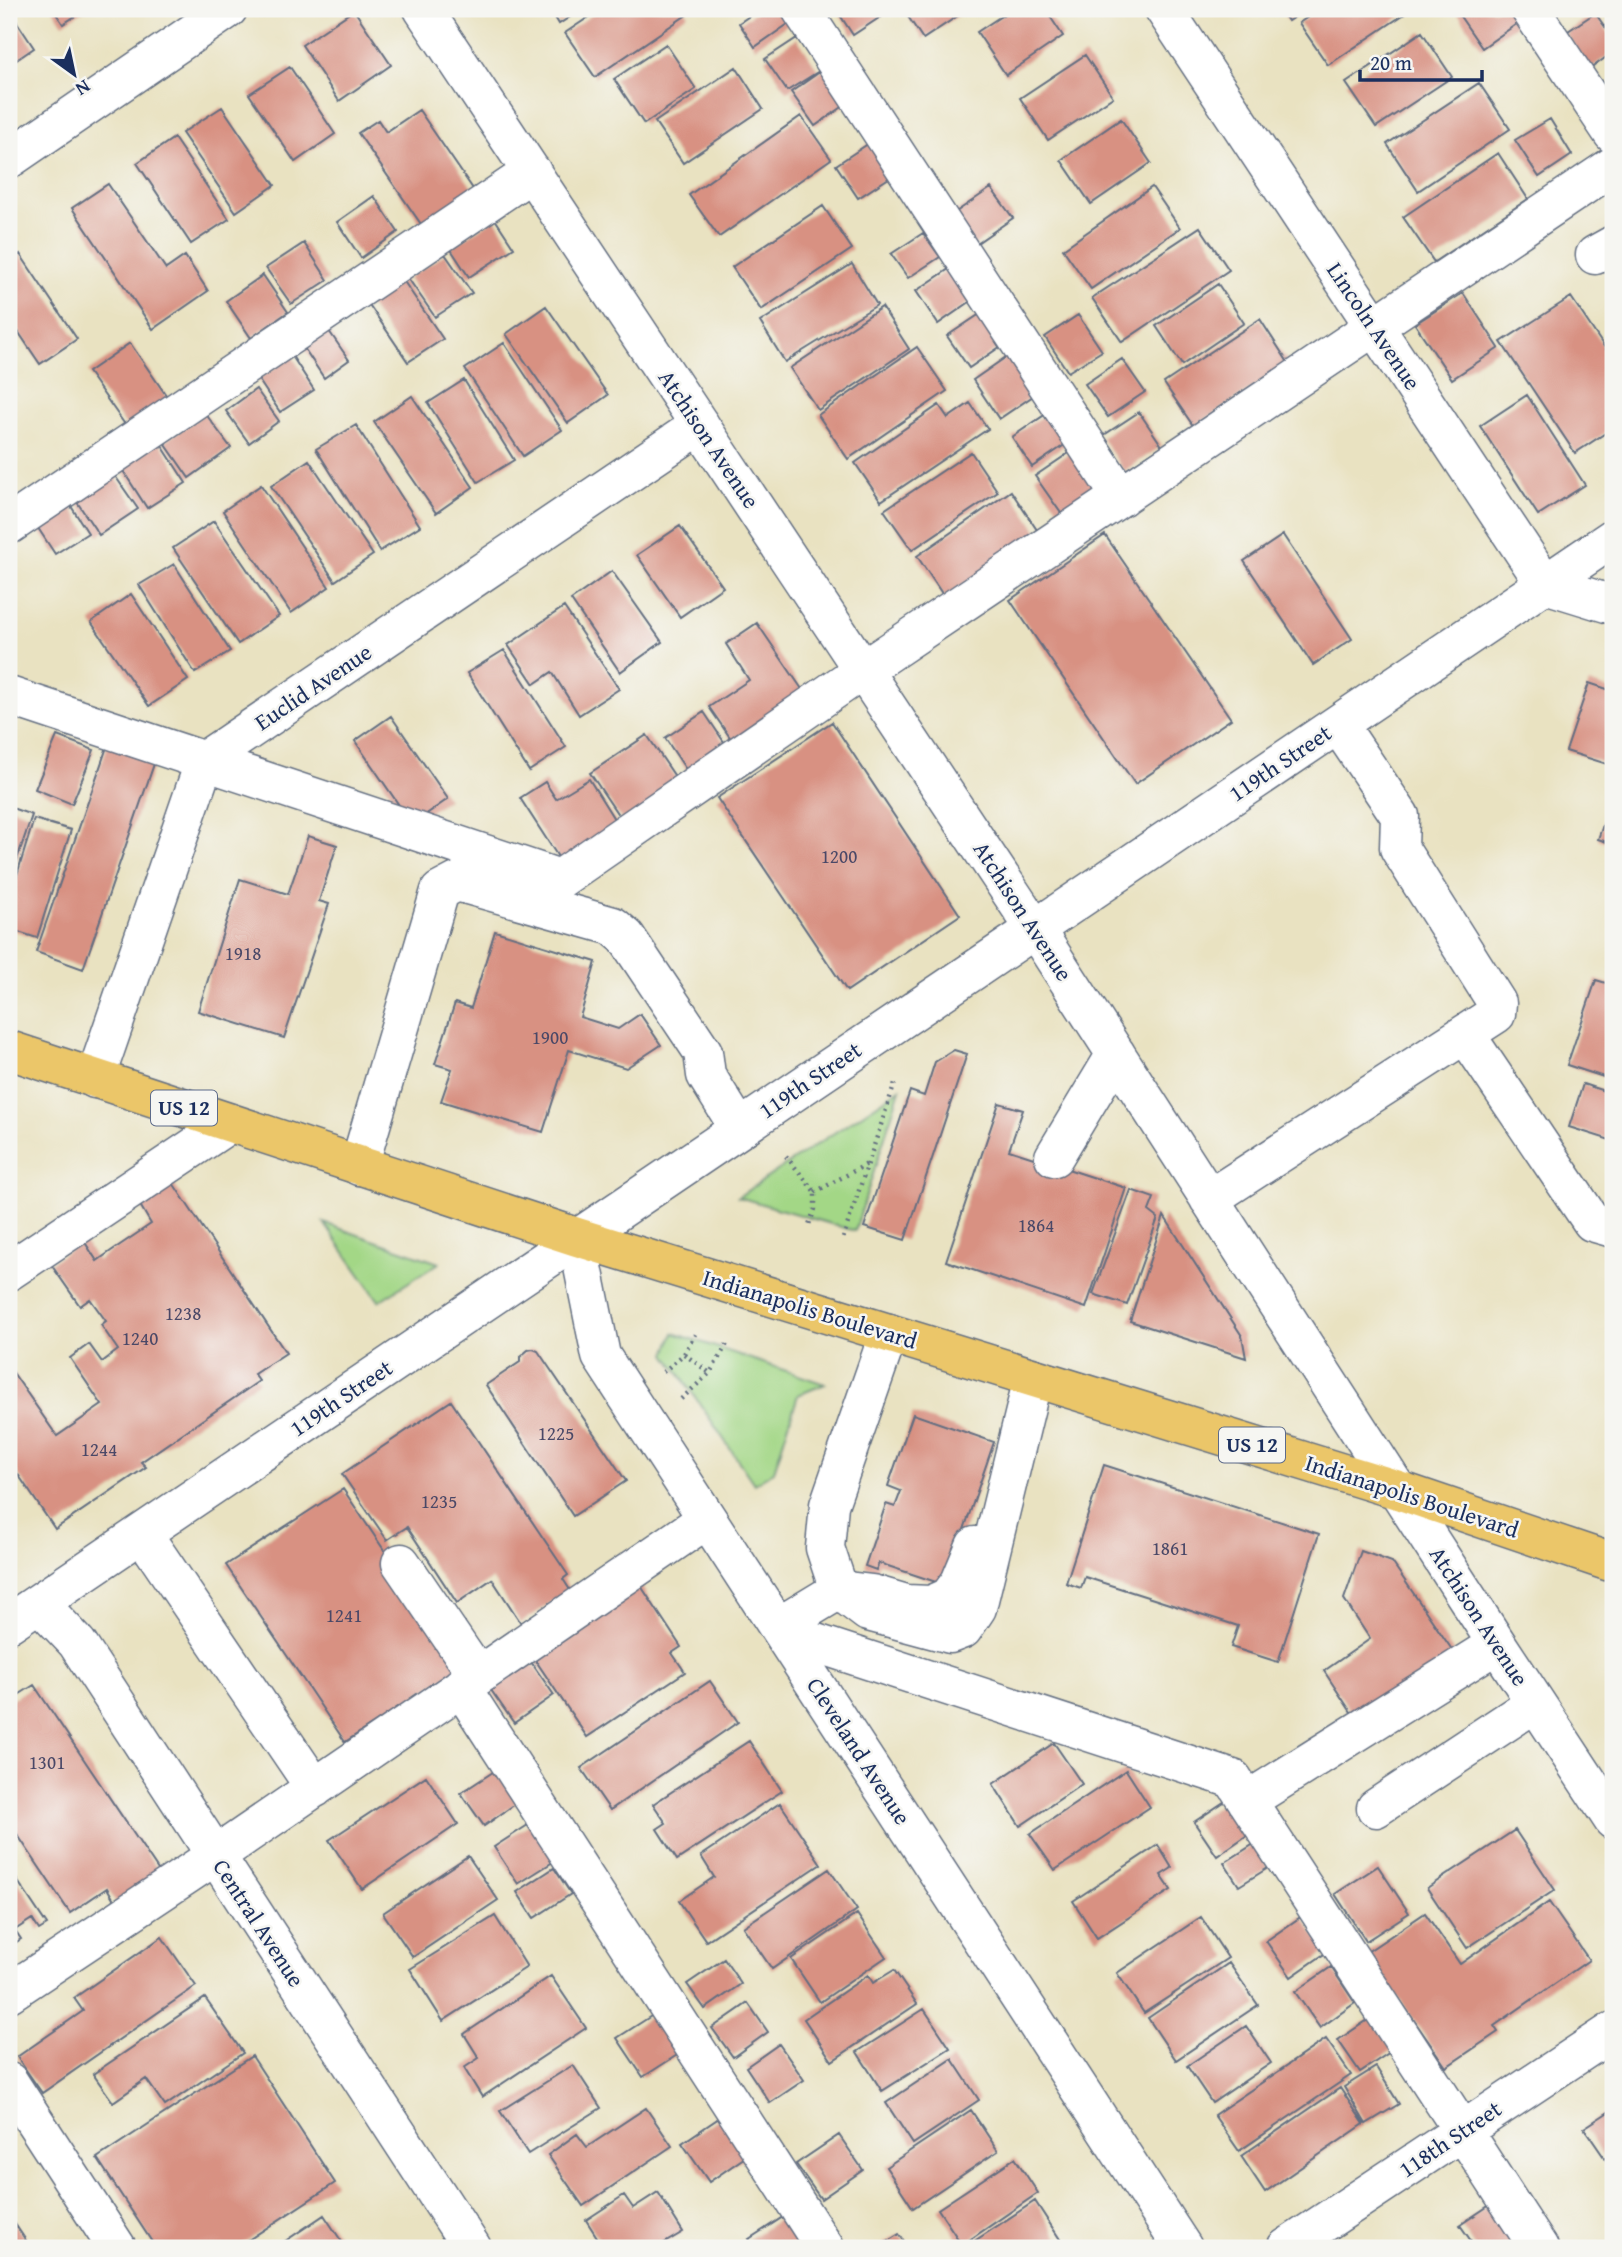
<svg xmlns="http://www.w3.org/2000/svg" width="1622" height="2257" font-family="'Gentium Book Plus',serif">
<rect width="100%" height="100%" fill="#f6f6f2"/>
<filter id="ink" filterUnits="userSpaceOnUse"><feTurbulence type="fractalNoise" baseFrequency=".0143" numOctaves="2"/><feDisplacementMap in="SourceGraphic" scale="14" xChannelSelector="R" yChannelSelector="G"/><feConvolveMatrix kernelMatrix="1 2 1 2 8 2 1 2 1" color-interpolation-filters="sRGB"/></filter>
<filter id="wash" filterUnits="userSpaceOnUse"><feTurbulence type="fractalNoise" baseFrequency=".00686" numOctaves="4" result="noise"/><feDisplacementMap in="SourceGraphic" scale="28" xChannelSelector="R" yChannelSelector="G"/><feGaussianBlur stdDeviation="1.57" result="paint"/><feColorMatrix in="noise" values="0 0 0 0 0 0 0 0 0 0 0 0 0 0 0 0 0 1.4 0 .05"/><feComposite in="paint" operator="in"/></filter>
<g filter="url(#wash)">
<rect width="100%" height="100%" fill="#e9e2c1"/>
<!-- green -->
<path fill="#a3d786" stroke="#5f8372" stroke-width="2" d="M900,1089L855,1231L738,1197Z
M324,1223L439,1263L379,1301Z
M674,1333L825,1384L798,1395L774,1471L754,1484L666,1354Z"/>
<g id="blocks">
<!-- building -->
<path fill="#d89182" d="M53,9H86L63,24Z
M550,9H582L559,24Z
M601,9H684L688,14L595,77L565,33Z
M760,9H781L791,22L755,47L739,23Z
M836,9H882L885,14L853,35Z
M903,9H968L923,39Z
M1012,9H1045L1063,36L1006,75L977,32Z
M1280,9H1306L1288,21Z
M1320,9H1403L1406,13L1328,65L1299,23Z
M1455,9H1508L1518,23L1482,48Z
M9,10L34,48L9,65Z
M354,10L391,65L339,101L302,45Z
M1595,13L1613,38V52L1590,69L1565,33Z
M1422,32L1452,77L1376,127L1346,83Z
M797,38L819,71L787,91L765,59Z
M666,44L696,89L644,124L614,79Z
M1085,55L1113,97L1048,140L1020,98Z
M290,67L335,134L295,162L249,94Z
M736,67L763,109L683,163L655,122Z
M824,69L848,103L815,126L791,92Z
M1479,83L1510,129L1418,191L1387,144Z
M222,107L275,185L236,212L182,133Z
M419,110L473,189L421,224L358,133L378,120L386,132Z
M801,116L831,159L719,237L689,195Z
M1121,119L1151,163L1091,204L1061,160Z
M1550,119L1572,155L1539,177L1515,140Z
M174,138L229,219L191,244L137,163Z
M874,140L895,174L858,198L836,165Z
M1498,153L1528,199L1434,262L1403,217Z
M108,184L166,269L185,256L208,291L153,329L72,208Z
M1152,187L1180,228L1091,289L1063,249Z
M991,188L1013,218L974,245L953,214Z
M374,196L398,232L361,258L337,222Z
M823,206L852,249L761,310L732,267Z
M495,219L514,248L469,277L450,248Z
M1200,227L1229,270L1122,342L1092,298Z
M923,233L940,257L908,278L891,254Z
M304,243L328,280L291,304L266,268Z
M20,254L77,339L40,364L9,318V262Z
M445,254L472,293L435,317L408,278Z
M852,264L877,305L785,362L760,322Z
M952,267L974,299L938,324L916,291Z
M263,275L288,312L251,338L226,301Z
M403,280L443,339L408,362L368,303Z
M1218,284L1244,323L1182,365L1156,326Z
M1463,293L1499,348L1452,379L1415,324Z
M1571,297L1613,360V428L1575,453L1501,342Z
M546,306L608,395L568,423L506,334Z
M882,307L909,349L818,410L790,368Z
M986,310L1007,342L969,368L947,336Z
M1078,315L1102,351L1068,372L1045,337Z
M1260,319L1289,364L1194,427L1164,383Z
M329,331L349,360L324,378L304,348Z
M130,343L168,398L126,426L88,372Z
M504,343L562,430L523,456L465,369Z
M917,347L947,391L848,459L818,415Z
M1009,355L1036,394L999,419L973,380Z
M292,356L314,390L280,412L258,379Z
M1122,359L1145,392L1108,417L1085,384Z
M464,380L514,460L478,482L428,403Z
M256,389L279,421L249,443L226,411Z
M1527,395L1585,485L1538,515L1480,426Z
M412,396L473,487L436,513L374,422Z
M970,403L988,429L881,501L855,463L939,405L948,418Z
M1049,412L1069,442L1032,467L1012,437Z
M1139,412L1162,446L1124,471L1101,437Z
M205,413L231,448L189,478L164,442Z
M356,425L420,526L380,551L316,449Z
M159,441L186,483L147,508L120,466Z
M1072,451L1100,491L1063,516L1035,476Z
M971,452L998,492L912,550L884,510Z
M309,460L373,555L335,581L271,486Z
M113,473L138,509L99,535L75,499Z
M261,485L329,587L291,613L223,511Z
M1011,491L1039,533L945,598L917,556Z
M69,503L88,533L55,554L36,525Z
M214,521L279,616L238,644L173,548Z
M680,526L723,587L680,617L637,555Z
M1105,535L1231,719L1135,784L1010,600Z
M1283,535L1352,639L1313,665L1244,561Z
M174,564L230,651L195,673L139,585Z
M612,571L662,642L620,672L571,600Z
M131,594L188,680L149,706L91,622Z
M564,607L619,689L579,715L552,672L534,684L508,645Z
M757,623L808,698L736,746L709,707L749,680L726,644Z
M504,650L566,747L529,771L467,673Z
M1589,683L1613,691V766L1566,751Z
M704,712L730,751L691,777L665,738Z
M391,716L448,799L412,824L355,741Z
M832,722L960,915L847,991L717,798Z
M647,735L680,784L623,822L590,773Z
M57,736L94,750L72,804L35,789Z
M108,744L155,761L83,969L36,952Z
M589,779L619,827L562,863L520,798L545,782L556,799Z
M1613,797V844L1598,839Z
M9,807L32,815L9,883Z
M34,819L71,830L37,938L9,929V901Z
M308,836L337,845L319,901L329,904L284,1038L198,1011L240,879L288,894Z
M495,931L596,962L580,1017L618,1029L640,1014L661,1045L626,1068L569,1050L543,1132L441,1101L452,1069L435,1064L455,1003L471,1008Z
M1596,980L1613,985V1080L1567,1065Z
M954,1050L967,1054L905,1240L864,1227L910,1091L924,1096L935,1062Z
M1583,1084L1613,1094V1141L1569,1127Z
M999,1103L1023,1110L1009,1150L1126,1188L1086,1308L946,1261Z
M173,1183L286,1353L254,1374L259,1381L141,1462L146,1467L55,1529L9,1461V1367L57,1436L102,1405L70,1358L89,1344L102,1362L118,1350L101,1325L106,1321L90,1299L80,1306L50,1263L84,1241L97,1261L111,1251L151,1224L140,1205Z
M1131,1190L1154,1198L1149,1211L1158,1218L1127,1305L1093,1294Z
M1164,1216L1242,1336L1246,1358L1130,1321Z
M533,1349L538,1351L626,1481L573,1516L486,1385L520,1362V1357L528,1350Z
M451,1401L568,1575L563,1579L570,1590L521,1623L492,1579L457,1603L407,1527L387,1540L342,1474Z
M913,1414L994,1442L945,1585L879,1563L876,1570L865,1566L886,1504L895,1507L901,1491L888,1486Z
M1104,1465L1319,1534L1278,1662L1231,1647L1238,1626L1085,1577L1081,1588L1066,1583Z
M343,1489L462,1666L345,1742L226,1565Z
M1361,1551L1392,1562L1455,1654L1357,1721L1324,1671L1370,1639L1344,1599Z
M641,1586L681,1647L672,1653L685,1672L587,1737L534,1658Z
M531,1662L554,1695L514,1723L491,1690Z
M710,1681L738,1722L610,1810L581,1768Z
M34,1685L160,1873L116,1903L107,1888L70,1913L9,1822V1701Z
M749,1741L782,1791L677,1860L657,1829L666,1823L653,1804Z
M1054,1743L1082,1784L1020,1826L993,1784Z
M496,1770L518,1802L484,1826L461,1793Z
M1126,1770L1150,1807L1055,1870L1030,1834Z
M426,1776L458,1824L362,1889L329,1840Z
M1230,1798L1253,1831L1217,1856L1194,1822Z
M780,1803L821,1864L706,1941L679,1901L714,1877L701,1856Z
M531,1823L556,1860L518,1884L494,1847Z
M1515,1830L1555,1890L1467,1948L1427,1888Z
M1254,1844L1268,1868L1239,1886L1224,1863Z
M1158,1845L1172,1868L1161,1875L1171,1890L1097,1938L1073,1901Z
M468,1856L498,1900L413,1957L383,1913Z
M1378,1866L1409,1913L1366,1941L1335,1894Z
M9,1868L47,1925L39,1930L32,1919L15,1930L21,1939L9,1947Z
M554,1868L571,1894L534,1918L517,1892Z
M829,1869L857,1910L772,1969L743,1927Z
M1549,1902L1589,1960L1494,2026L1498,2032L1446,2067L1367,1952L1425,1913L1460,1964Z
M857,1914L886,1957L820,2002L791,1959Z
M495,1916L527,1967L443,2021L410,1969Z
M1302,1916L1327,1952L1291,1977L1266,1941Z
M1201,1917L1228,1958L1144,2013L1117,1973Z
M162,1937L196,1986L42,2093L17,2057L83,2011L74,1998Z
M724,1959L741,1984L705,2009L687,1984Z
M1229,1963L1258,2005L1176,2060L1148,2018Z
M1331,1967L1355,2003L1320,2028L1295,1992Z
M894,1970L917,2004L832,2061L804,2019L868,1975L873,1983Z
M551,1976L586,2028L482,2097L464,2068L479,2058L464,2034Z
M205,1998L243,2053L165,2106L146,2079L113,2102L93,2074Z
M748,2003L768,2032L733,2057L712,2028Z
M924,2009L950,2048L882,2091L857,2052Z
M659,2011L685,2050L643,2077L617,2038Z
M1371,2018L1393,2050L1360,2072L1338,2040Z
M1246,2026L1271,2063L1212,2103L1187,2066Z
M1326,2039L1351,2075L1239,2151L1214,2115Z
M779,2044L804,2080L770,2103L746,2067Z
M252,2056L335,2183L236,2248H156L97,2158Z
M952,2059L979,2100L913,2144L886,2103Z
M573,2065L601,2108L528,2154L500,2111Z
M1376,2067L1399,2104L1366,2124L1344,2087Z
M1340,2088L1364,2124L1265,2192L1241,2156Z
M646,2108L672,2146L583,2206L548,2155L577,2134L587,2147Z
M1613,2109V2160L1608,2163L1584,2128Z
M971,2110L998,2151L913,2208L886,2167Z
M722,2116L748,2155L709,2182L682,2143Z
M839,2135L863,2170L821,2199L796,2164Z
M1015,2158L1038,2193L962,2245L938,2209Z
M658,2192L683,2232L656,2248H604L586,2220L624,2195L633,2208Z
M1035,2201L1063,2244L1056,2248H964Z
M1496,2201L1521,2237L1504,2248H1476L1460,2225Z
M9,2215L31,2248H9Z
M324,2215L346,2248H275Z
M783,2217L801,2245L796,2248H755L749,2239Z
M899,2234L909,2248H877Z"/>
</g>
</g>
<g filter="url(#ink)">
<use href="#blocks" fill-opacity="0" stroke="#636e81" stroke-width="2"/>
<g fill="none" stroke-linecap="round" stroke-linejoin="round">
<defs>
<path id="minor" d="M423,9L1035,929L1497,1644L1613,1820
M801,9L1121,497
M1164,9L1545,584L1613,605
M1530,9L1613,134
M9,159L228,9
M1595,255L1613,245
M9,525L532,172
M9,696L560,879L863,670L1613,166
M1466,1035L1592,1222L1613,1228
M95,1079L205,760L700,425
M1054,1157L1116,1054
M359,1166L440,891L457,882L613,926L626,937L703,1052L706,1075L739,1128
M1209,1199L1496,1014L1497,1003L1399,848L1400,816L1338,724
M577,1237L601,1356L1183,2248
M9,1271L230,1123
M889,1333L829,1505L825,1548L839,1590L868,1612L950,1634L963,1629L977,1608L1033,1378
M142,1533L315,1788
M401,1563L478,1676
M39,1603L77,1643L472,2248
M9,1623L1613,538
M778,1627L839,1590L872,1594L906,1604L931,1605L949,1597L960,1582L975,1546
M782,1632L1233,1779L1539,2248
M461,1687L825,2248
M1247,1801L1497,1644
M1376,1808L1535,1703
M9,1993L215,1856L707,1519
M9,2082L117,2248
M1286,2248L1613,2031"/>
<path id="major" d="M9,1050L577,1237L1398,1490L1613,1563"/>
</defs>
<!-- minor casing -->
<use href="#minor" stroke="#636e81" stroke-width="41"/>
<!-- major casing -->
<use href="#major" stroke="#636e81" stroke-width="41"/>
<!-- path -->
<path stroke="#636e81" stroke-width="4.5" stroke-dasharray="2 5" stroke-linecap="butt" d="M786,1156L815,1192V1209L808,1227
M815,1192L867,1164
M843,1238L895,1083
M684,1354L710,1373
M663,1372L684,1354L695,1334
M681,1399L710,1373L727,1344"/>
<!-- minor -->
<use href="#minor" stroke="#fff" stroke-width="38"/>
<!-- major -->
<use href="#major" stroke="#ebc669" stroke-width="38"/>
</g>
</g>
<g text-anchor="middle" stroke-width="5" stroke-linejoin="round" paint-order="stroke">
<!-- number labels -->
<g font-size="19" fill="#4a4867">
<text x="839" y="863">1200</text>
<text x="243" y="960">1918</text>
<text x="550" y="1044">1900</text>
<text x="1036" y="1232">1864</text>
<text x="183" y="1320">1238</text>
<text x="140" y="1345">1240</text>
<text x="556" y="1440">1225</text>
<text x="99" y="1456">1244</text>
<text x="439" y="1508">1235</text>
<text x="1170" y="1555">1861</text>
<text x="344" y="1622">1241</text>
<text x="47" y="1769">1301</text>
</g>
<!-- shield labels -->
<g fill="#f6f6f2" stroke="#5d6b8a" stroke-width="2">
<rect x="151" y="1090.5" width="66" height="35" rx="5"/>
<rect x="1219" y="1427.5" width="66" height="35" rx="5"/>
</g>
<g font-size="21" font-weight="bold" fill="#1b2f5e">
<text x="184" y="1115">US 12</text>
<text x="1252" y="1452">US 12</text>
</g>
<!-- street labels -->
<g font-size="23" fill="#1b2f5e" stroke="#f6f6f2">
<text transform="translate(1374 326) rotate(56)" y="8">Lincoln Avenue</text>
<text transform="translate(709 439) rotate(56)" y="8">Atchison Avenue</text>
<text transform="translate(313 687) rotate(-34)" y="8">Euclid Avenue</text>
<text transform="translate(1280 763) rotate(-34)" y="8">119th Street</text>
<text transform="translate(1023 911) rotate(57)" y="8">Atchison Avenue</text>
<text transform="translate(810 1080) rotate(-34)" y="8">119th Street</text>
<text transform="translate(810 1309) rotate(17)" y="8">Indianapolis Boulevard</text>
<text transform="translate(341 1398) rotate(-34)" y="8">119th Street</text>
<text transform="translate(1412 1496) rotate(18)" y="8">Indianapolis Boulevard</text>
<text transform="translate(1479 1616) rotate(57)" y="8">Atchison Avenue</text>
<text transform="translate(859 1751) rotate(57)" y="8">Cleveland Avenue</text>
<text transform="translate(259 1923) rotate(57)" y="8">Central Avenue</text>
<text transform="translate(1450 2139) rotate(-34)" y="8">118th Street</text>
</g>
</g>
<!-- margin -->
<rect width="1622" height="2257" fill="none" stroke="#f6f6f2" stroke-width="35"/>
<!-- north arrow -->
<g transform="translate(74 74) rotate(147)" stroke="#f6f6f2" stroke-width="5" paint-order="stroke">
<path d="M0-5L12 26L0 18L-12 26Z" fill="#1b2f5e"/>
<text y="-10" font-size="19" font-weight="bold" text-anchor="middle" fill="#1b2f5e">N</text>
</g>
<!-- scale -->
<path d="M1360 70v10h122v-10" fill="none" stroke="#1b2f5e" stroke-width="3.5"/>
<text x="1370" y="70" font-size="21" fill="#1b2f5e" stroke="#f6f6f2" stroke-width="5" paint-order="stroke">20 m</text>
</svg>
